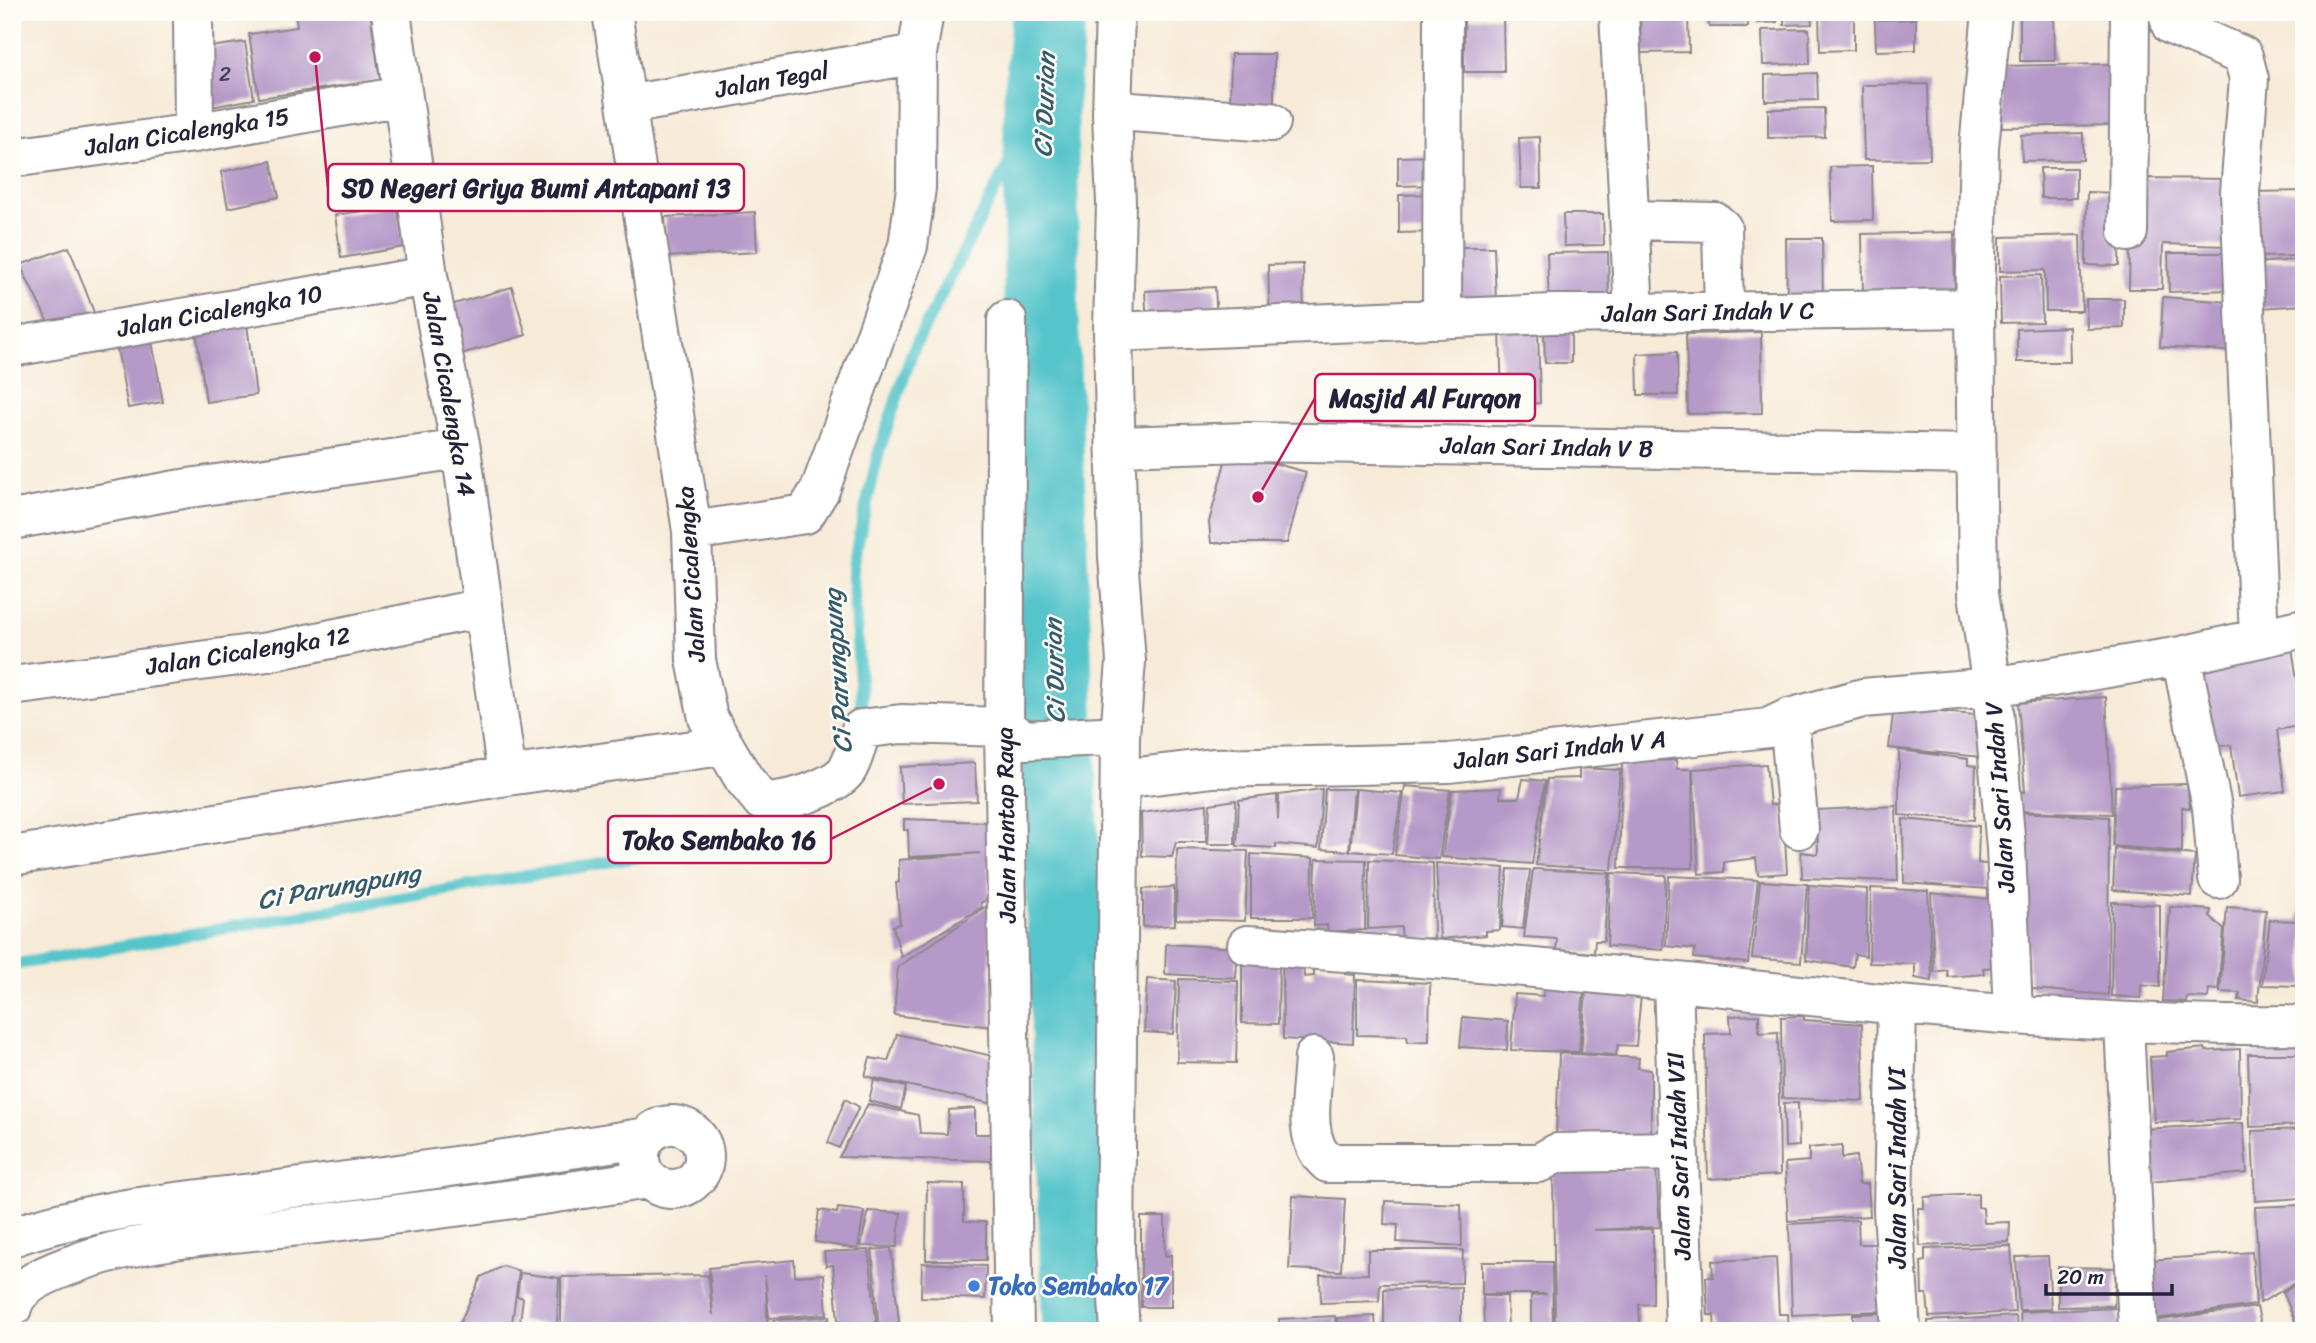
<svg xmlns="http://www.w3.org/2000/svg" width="2316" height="1343" font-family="Sriracha,sans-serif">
<rect width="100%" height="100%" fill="#fdfcf7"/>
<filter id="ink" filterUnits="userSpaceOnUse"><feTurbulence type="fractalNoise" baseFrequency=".0143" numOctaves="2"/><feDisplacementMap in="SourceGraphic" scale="14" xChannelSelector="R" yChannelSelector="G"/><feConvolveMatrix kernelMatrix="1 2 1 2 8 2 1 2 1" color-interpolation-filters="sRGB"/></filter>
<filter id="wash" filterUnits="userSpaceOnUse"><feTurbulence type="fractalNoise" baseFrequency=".00686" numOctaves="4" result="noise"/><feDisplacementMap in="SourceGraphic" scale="28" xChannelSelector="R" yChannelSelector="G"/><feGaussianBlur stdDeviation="1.57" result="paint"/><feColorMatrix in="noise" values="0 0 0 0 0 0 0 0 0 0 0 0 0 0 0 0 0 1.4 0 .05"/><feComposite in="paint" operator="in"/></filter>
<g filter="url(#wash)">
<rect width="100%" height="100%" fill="#f7ebd8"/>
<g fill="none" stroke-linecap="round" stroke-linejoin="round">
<!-- stream -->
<path stroke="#57c5cb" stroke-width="12" d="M863,725L852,566L879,451L913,350L1041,100
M12,965L690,848L776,814"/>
<!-- river -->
<path stroke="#57c5cb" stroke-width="75" d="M1049,12L1041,100V314L1080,1331"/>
</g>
<g id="blocks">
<!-- building -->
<path fill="#b599c8" d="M295,12H370L380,80L259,98L249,34L297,27Z
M1708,12H1747L1748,27H1709Z
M1757,12H1777V22L1757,23Z
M1784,12H1811L1812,24L1784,25Z
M1819,12H1871V15H1854V50L1820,51Z
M2020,12H2054L2055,61H2020Z
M1688,15L1689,52L1641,53L1640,16Z
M1503,17L1504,72H1464V18Z
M1916,19V50L1876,51L1875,20Z
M1809,29L1810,64L1763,65L1762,30Z
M245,42L254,99L205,108L196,49Z
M1231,54H1274V112H1230Z
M2112,64L2113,125L2002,127L2000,66Z
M1817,73L1818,100L1765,101V75Z
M1928,84L1930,159L1864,160L1862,85Z
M1824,108L1825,137L1768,138V109Z
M2083,133V160L2022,161L2021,135Z
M1540,137L1541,188H1521L1519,138Z
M1437,156L1438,185L1398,186V157Z
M271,161L279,197L228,208L221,172Z
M1872,166L1873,220L1832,221L1830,167Z
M2040,168H2076V198H2041Z
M2142,178L2228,179L2227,246L2163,244L2162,289H2129L2130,243Z
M2304,191V256L2249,257L2247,192Z
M2087,192L2120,193L2119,266L2086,265Z
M1434,194V232L1399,233V195Z
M397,206L404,247L341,258L335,215Z
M755,212L757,252L667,257L665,217Z
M1563,214H1603L1604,245L1564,246Z
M1954,232L1955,294L1863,296L1862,234Z
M2080,235L2082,311H2046L2045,270L2000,271V237Z
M1786,238H1822L1823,300L1787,301Z
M69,247L98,323L48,322L20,265Z
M1455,247H1494L1496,301L1457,302Z
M1608,252L1609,305L1549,306L1547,253Z
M2168,253H2231V290L2169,292Z
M2304,259V305L2248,309L2245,264Z
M1303,264L1304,323L1270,324L1268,265Z
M2041,275L2042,322L2001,323L2000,276Z
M512,287L526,335L461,354L447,306Z
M1215,287L1217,320L1147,324L1145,291Z
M2163,297L2243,303L2240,352L2160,347Z
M2086,299H2124V328L2087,329Z
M247,324L256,395L206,402L196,331Z
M1500,327H1538L1540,403L1502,405Z
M2069,327L2070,362H2017V329Z
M1761,332L1762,413L1688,414L1686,334Z
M1571,333V363H1545L1544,334Z
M151,336L163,402L128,408L116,342Z
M1677,352L1678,395H1638L1637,354Z
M1228,451L1306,472L1287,543H1211L1209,522Z
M2292,648L2304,725L2277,730L2285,791L2238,797L2231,745L2209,747L2200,670L2234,664L2233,657Z
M2106,697L2112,814L2019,811L2018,791L2025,792L2018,703Z
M1915,710L1976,715L1975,733L1983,734L1982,757L1889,748L1893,714Z
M1899,750L1968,759V765L1976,766L1974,820L1899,815Z
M1676,760L1677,769H1692L1693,868H1619L1622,762Z
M975,763L977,801L902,804L900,767Z
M1766,764L1770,805L1783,804L1787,873L1758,875L1756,858L1724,862V872L1699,874L1693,769Z
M1579,768L1620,770L1612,870L1536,865L1547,779L1579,778Z
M1523,779L1545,781L1532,864L1442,857L1452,790L1501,788L1500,798H1519Z
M2187,784L2190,808L2182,807V852L2113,846L2115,786Z
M1405,786L1450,790L1439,859L1395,855Z
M1322,789L1318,848L1276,844V848L1237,846L1239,800L1277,795L1278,820L1279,795Z
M1325,789H1354L1349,851L1321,849Z
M1356,789L1402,793L1392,854L1350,851Z
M1236,800L1235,844H1208L1210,804Z
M1207,804L1206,842H1176L1172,857L1142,856L1141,813Z
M1896,806L1898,881L1802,878L1801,852L1818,854L1817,810Z
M2018,812L2109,817L2108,995L2032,989L2029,980Z
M904,819L988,822L989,898L981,903L982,907L901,957L893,926L900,924L896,883L899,882V860L980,853L909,857L908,830H904Z
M1903,819L1979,826L1978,863L1991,865L1989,889L1904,883Z
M2115,848L2195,855L2192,896L2113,890Z
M1177,849L1248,851L1245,921L1176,919Z
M1251,854L1313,858L1312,918H1251Z
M1316,859L1366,860L1365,930L1328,932L1327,925L1314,926Z
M1369,860L1433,863L1434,938L1402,940L1401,927L1368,929Z
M1436,863L1504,868L1500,930L1486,931V935L1440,939Z
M1508,869L1530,870L1523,929L1502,927Z
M1533,869L1609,873L1604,941H1595L1594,953L1556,950L1557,939L1524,937Z
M1611,873L1666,875L1663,950L1607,946Z
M1669,876L1758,880L1748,963L1694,958L1695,949L1666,946Z
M1760,881L1807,884L1801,962L1752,958Z
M1809,885L1867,889L1866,956L1855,954L1853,967L1806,960Z
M1174,887L1175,925L1143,927V889Z
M1871,888L1928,891L1932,981L1915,978V964L1869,963Z
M1931,893L1991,899L1997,967L1983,968L1984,974L1948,977L1947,970L1934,972Z
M2112,902L2160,905V987L2141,985V998L2111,996Z
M988,905L992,1027L894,1015L898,967Z
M2170,907L2211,910L2210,916L2224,930L2218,990L2209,989L2208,998L2187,997L2186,1002L2163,1001Z
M2227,907L2266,910L2258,1002L2239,1000L2240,993L2220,992Z
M2299,913H2304V986L2262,985L2270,920L2298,921Z
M1166,944L1238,948L1236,978L1165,974Z
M1242,953H1279L1278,1024L1242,1023Z
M1282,961H1303L1304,977L1314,976V966L1345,968V974L1355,975L1353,1043L1283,1039Z
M1147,979L1176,981L1173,1034L1144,1032Z
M1179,979L1238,981L1236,1063L1177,1062Z
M1357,980L1430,983L1429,1041L1408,1042L1407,1036L1357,1035Z
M1544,984L1584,987L1579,1052L1511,1050L1515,994L1543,996Z
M1586,990L1641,995L1636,1046L1618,1045L1616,1055L1581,1053Z
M1759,1015V1033L1778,1032L1780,1175L1708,1179L1705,1034L1731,1033L1730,1016Z
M1804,1016V1020L1862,1024L1864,1101L1782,1098L1781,1017Z
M1463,1017L1508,1021L1507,1050L1460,1047Z
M897,1034L992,1056L993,1104L865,1076L870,1058L888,1061Z
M2205,1048L2206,1051L2240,1049L2241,1119L2154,1122L2150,1057L2167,1056V1052Z
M1559,1053L1639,1058L1638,1068L1651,1070V1139L1556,1137Z
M2248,1054H2304V1125L2250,1127Z
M874,1080L906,1087L901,1109L869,1101Z
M845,1099L859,1107L839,1148L828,1143Z
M1784,1103H1798L1799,1146L1785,1147Z
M868,1104L918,1115L920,1133L947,1134L949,1110L975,1108V1134H993L994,1161L839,1157Z
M2243,1123L2247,1173L2149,1182L2145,1129Z
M2304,1129V1198L2255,1201L2252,1131Z
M1842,1145V1158L1856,1156L1859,1184H1868L1870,1216L1788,1221L1785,1163L1809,1161V1148Z
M1656,1168L1660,1227L1594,1230L1653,1229V1304L1639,1305L1640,1326L1555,1331L1553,1172Z
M927,1183L964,1184V1221L986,1222V1260H926Z
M1978,1194V1207L1983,1208L1984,1223L2010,1222L2009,1242L1920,1246L1918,1208H1924V1197Z
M1293,1196L1345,1199L1341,1271L1289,1269Z
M1385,1201L1461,1204L1462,1246L1397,1242L1398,1225L1384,1224Z
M2304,1205V1278L2260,1303L2255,1207Z
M838,1208L864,1211L858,1249L815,1242L819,1210L837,1213Z
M868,1211L901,1213L897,1247L861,1246Z
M1141,1217H1165V1256L1171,1255V1307H1141Z
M1858,1220L1859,1244H1876L1880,1311L1792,1315L1789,1224Z
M2011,1246L2015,1312L1929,1317L1927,1294H1922L1921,1262L1925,1261V1249Z
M891,1248L900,1331H879L872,1250Z
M869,1250L877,1331H839L833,1265L826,1266L824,1252Z
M1368,1250H1463L1462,1283L1380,1284L1379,1301L1321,1303L1320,1275L1368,1274Z
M2252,1252L2256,1305L2155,1319L2152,1260Z
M2048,1256L2051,1309L2019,1310L2016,1257Z
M1776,1258L1779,1314H1788L1789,1331H1715L1714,1315H1708L1706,1277H1713L1712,1261Z
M794,1260L795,1276L824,1274L827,1314L769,1318L765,1275L768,1331H561V1277L708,1275L713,1315L709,1268Z
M1482,1262H1552L1553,1331H1531V1296L1547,1294H1482Z
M922,1263L986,1266L985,1299L921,1297Z
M503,1266L519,1271L511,1331H456L481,1277Z
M2058,1267L2116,1268L2114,1306L2058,1307Z
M520,1273L559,1278L557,1326L520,1321L523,1298L517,1296Z
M2304,1280V1331H2299L2283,1292Z
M1461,1287V1331H1384V1289Z
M1483,1296H1507L1508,1331H1484Z
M2257,1307L2260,1320L2256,1331H2154L2153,1321Z
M2117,1308L2119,1331H2021L2020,1312Z
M1884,1313L1885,1331H1853V1314Z
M829,1316V1331H775L774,1320Z
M1335,1316L1336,1331H1279V1319Z
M1375,1316L1376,1331H1338L1337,1318Z
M2016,1316L2017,1331H1928V1321Z"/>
</g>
</g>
<g filter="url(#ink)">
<use href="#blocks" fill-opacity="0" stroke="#8c868a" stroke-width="2"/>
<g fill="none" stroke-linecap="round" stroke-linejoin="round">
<defs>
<path id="minor" d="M193,12L194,133
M391,12L428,276L461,449L507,776
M612,12L692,531L696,660L708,718L744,779L762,801C784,804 834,788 847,770C854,758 858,742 861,729L901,724L1004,727
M1115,12L1112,115L1116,202L1113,332L1118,557L1126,661L1120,735L1115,1249L1120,1331
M1619,12L1634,313
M1992,12L1979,147L1975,308L1978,594L1992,687L2006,848L2013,1014
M2168,12L2171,25L2243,56L2249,79L2240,192L2259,637
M627,105L917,54
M1112,115L1131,112L1271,122
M12,158L194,133L402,96
M1630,220L1715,222L1722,228L1724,312
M2128,232L2130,12
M1442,319L1443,12
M1007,320L1004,727L1014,1331
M1113,332L1552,314L1975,308
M12,347L428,276
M1117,446L1248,442L1977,454
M12,520L182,489L461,449
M692,531L805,514L820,490L908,246L916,188L917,54L924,12
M2181,656L2212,807L2218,879
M12,686L268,652L482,608
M1789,718L1799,829
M1004,727L1025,740L1120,735
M1121,779L1213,768L1449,763L1768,728L1789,718L1863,698L1992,687L2181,656L2304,628
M12,856L507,776L722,746
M1247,945C1390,955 1534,967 1677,982C1885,1004 2094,1028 2304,1025
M1673,982L1685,1331
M1897,1006L1893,1210L1901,1331
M2124,1022L2138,1331
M1314,1057C1313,1090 1300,1140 1328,1163H1539L1557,1153L1677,1151
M640 1157a32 32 0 1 1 64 0a32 32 0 1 1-64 0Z
M12,1237C97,1207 190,1201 278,1190C402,1174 524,1157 647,1137
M12,1308C17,1282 62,1268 85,1260C149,1238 232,1234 300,1226C416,1212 532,1198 647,1179"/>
</defs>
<!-- minor casing -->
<use href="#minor" stroke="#8c868a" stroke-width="42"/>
<!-- minor -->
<use href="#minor" stroke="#fff" stroke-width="38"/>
</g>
</g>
<!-- markers -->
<circle fill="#3f7fe0" stroke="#fdfcf7" stroke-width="2.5" cx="974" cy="1286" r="7"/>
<g text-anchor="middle" stroke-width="5" stroke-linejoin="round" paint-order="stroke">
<!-- number labels -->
<g font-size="21" fill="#47405e">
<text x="225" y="81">2</text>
</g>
<!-- street labels -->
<g font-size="24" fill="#22223b" stroke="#fdfcf7">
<text transform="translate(772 80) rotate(-10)" y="8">Jalan Tegal</text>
<text transform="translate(187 132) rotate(-9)" y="8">Jalan Cicalengka 15</text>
<text transform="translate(220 311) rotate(-10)" y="8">Jalan Cicalengka 10</text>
<text transform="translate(1708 312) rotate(-1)" y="8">Jalan Sari Indah V C</text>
<text transform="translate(449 394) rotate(80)" y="8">Jalan Cicalengka 14</text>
<text transform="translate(1547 447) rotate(1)" y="8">Jalan Sari Indah V B</text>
<text transform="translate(691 574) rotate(-94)" y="8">Jalan Cicalengka</text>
<text transform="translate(248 651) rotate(-9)" y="8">Jalan Cicalengka 12</text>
<text transform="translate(1560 750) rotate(-6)" y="8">Jalan Sari Indah V A</text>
<text transform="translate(2000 797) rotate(-94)" y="8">Jalan Sari Indah V</text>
<text transform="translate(1006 825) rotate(-91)" y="8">Jalan Hantap Raya</text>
<text transform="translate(1679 1156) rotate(-92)" y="8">Jalan Sari Indah VII</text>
<text transform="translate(1897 1168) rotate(-90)" y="8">Jalan Sari Indah VI</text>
</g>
<!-- shop labels -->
<g font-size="24" font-weight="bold" fill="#366cbe" stroke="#fdfcf7" text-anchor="start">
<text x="988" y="1294">Toko Sembako 17</text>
</g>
<!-- water labels -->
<g font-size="26" font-style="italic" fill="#355b6d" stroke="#fdfcf7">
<text transform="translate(1044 105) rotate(-88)" y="9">Ci Durian</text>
<text transform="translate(837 671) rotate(-94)" y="9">Ci Parungpung</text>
<text transform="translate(1054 671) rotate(-92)" y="9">Ci Durian</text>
<text transform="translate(339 886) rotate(-10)" y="9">Ci Parungpung</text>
</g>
</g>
<!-- callouts -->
<path fill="none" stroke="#c2185b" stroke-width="2.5" d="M315 57L328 188M1258 497L1315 398M939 784L831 839"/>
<g fill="#c2185b" stroke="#fdfcf7" stroke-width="2.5">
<circle cx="315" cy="57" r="7"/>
<circle cx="1258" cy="497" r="7"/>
<circle cx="939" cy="784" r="7"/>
</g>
<g fill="#fdfcf7" stroke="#c2185b" stroke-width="2.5">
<rect x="328" y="164" width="416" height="47" rx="7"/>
<rect x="1315" y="374" width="220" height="47" rx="7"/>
<rect x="608" y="816" width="223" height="47" rx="7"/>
</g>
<g font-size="26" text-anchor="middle" font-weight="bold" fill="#22223b">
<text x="536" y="197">SD Negeri Griya Bumi Antapani 13</text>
<text x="1425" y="407">Masjid Al Furqon</text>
<text x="719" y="849">Toko Sembako 16</text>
</g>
<!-- margin -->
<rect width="2316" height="1343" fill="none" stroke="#fdfcf7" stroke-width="42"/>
<!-- scale -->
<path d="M2046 1284v10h126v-10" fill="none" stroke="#22223b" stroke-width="3.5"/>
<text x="2057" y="1284" font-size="21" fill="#22223b" stroke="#fdfcf7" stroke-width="5" paint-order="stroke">20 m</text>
</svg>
